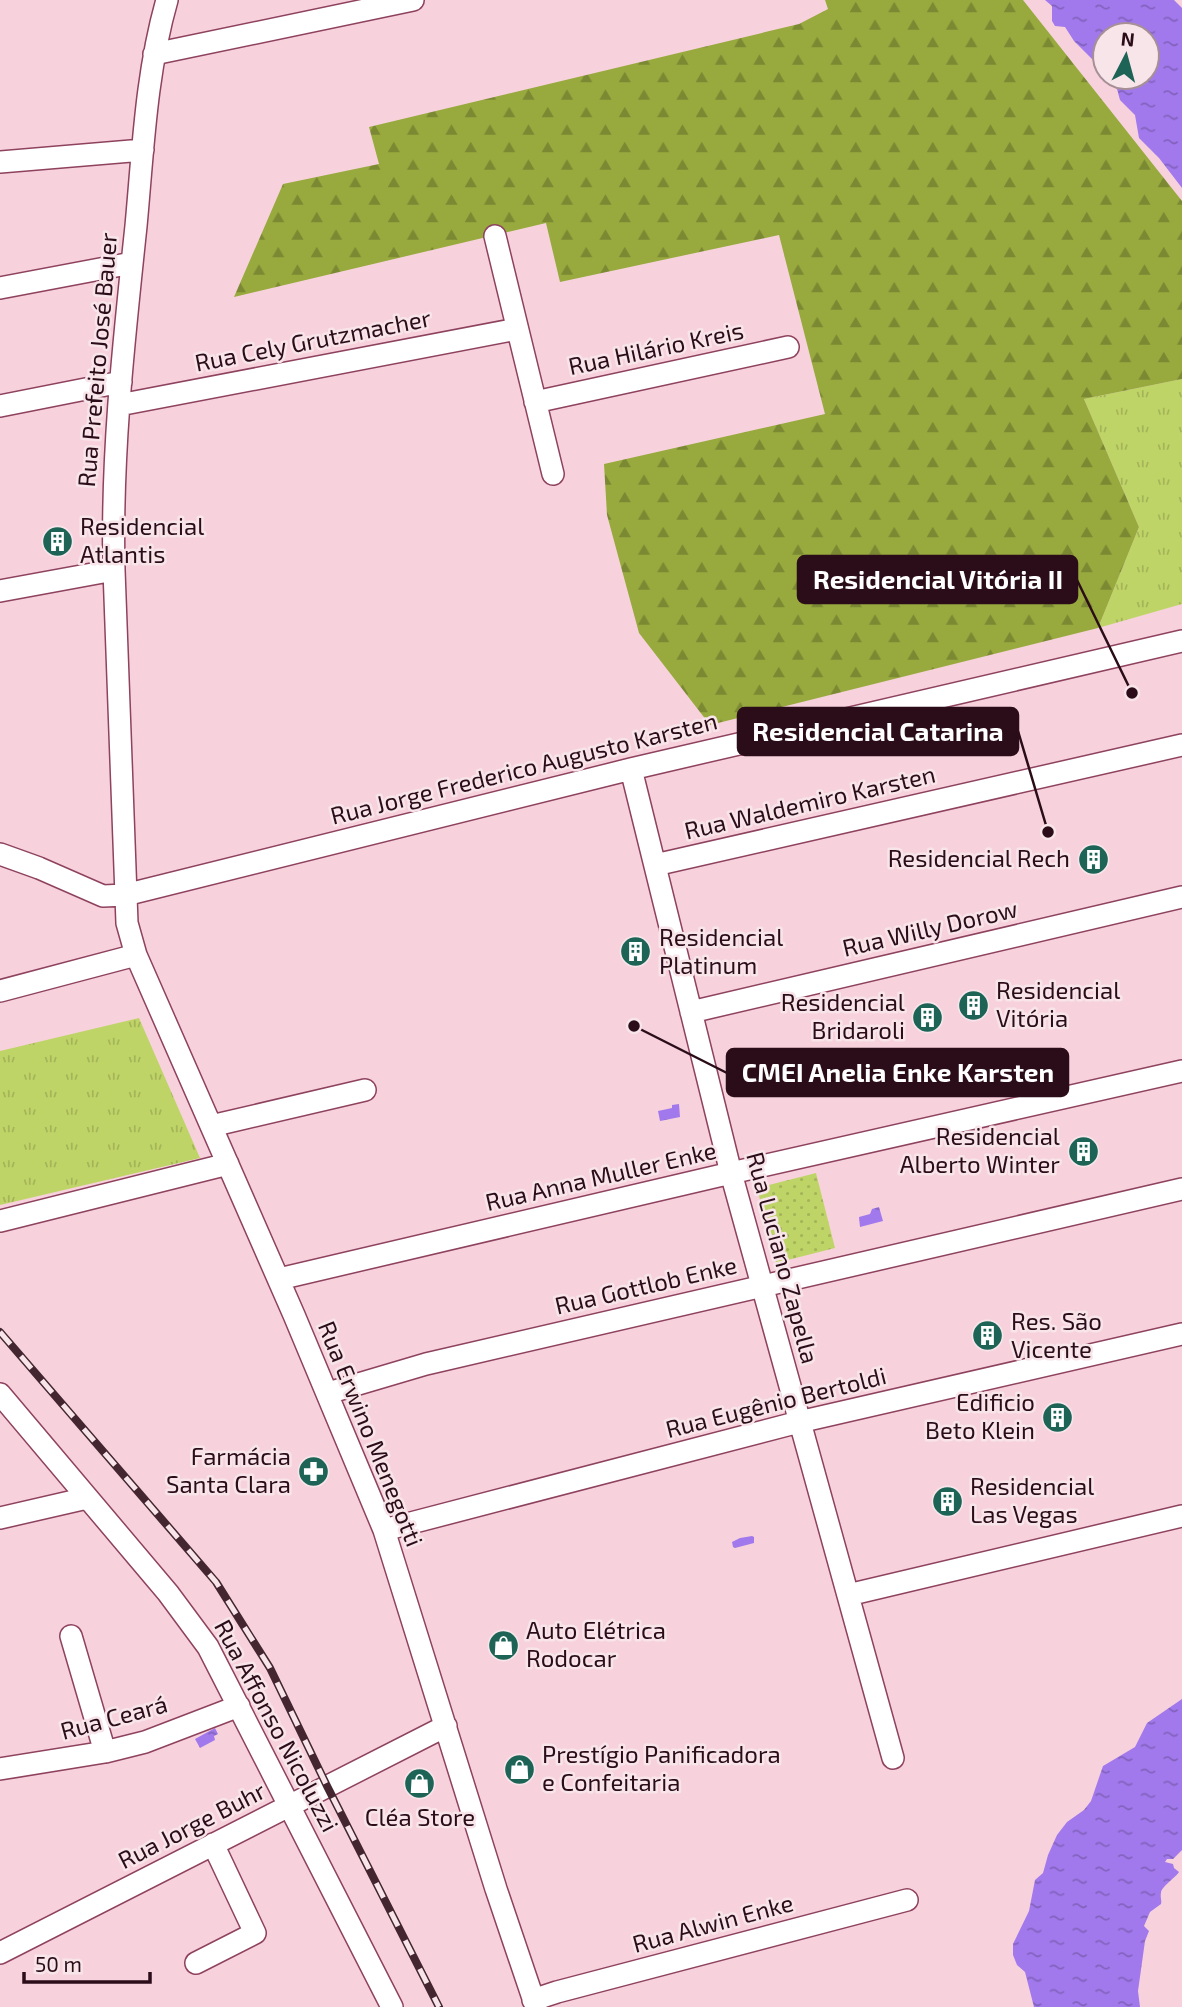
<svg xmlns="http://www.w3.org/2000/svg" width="1182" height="2007" font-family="'Exo 2',sans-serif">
<defs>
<pattern id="grass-tufts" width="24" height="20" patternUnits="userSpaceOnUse" patternTransform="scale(1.75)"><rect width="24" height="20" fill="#bfd467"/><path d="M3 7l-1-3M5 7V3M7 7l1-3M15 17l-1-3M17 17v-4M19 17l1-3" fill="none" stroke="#a4b559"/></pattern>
<pattern id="forest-firs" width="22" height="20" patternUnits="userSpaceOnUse" patternTransform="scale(1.75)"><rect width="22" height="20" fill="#98aa3e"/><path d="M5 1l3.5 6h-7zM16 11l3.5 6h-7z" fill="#7c8933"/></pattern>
<pattern id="garden-dots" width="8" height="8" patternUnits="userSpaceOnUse" patternTransform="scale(1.75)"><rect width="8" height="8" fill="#bfd467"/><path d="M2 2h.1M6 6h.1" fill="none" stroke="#a4b559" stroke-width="1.8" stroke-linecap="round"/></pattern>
<pattern id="water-ripples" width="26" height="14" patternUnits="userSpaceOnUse" patternTransform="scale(1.75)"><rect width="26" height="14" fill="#a179ec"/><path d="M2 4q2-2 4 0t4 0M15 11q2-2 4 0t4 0" fill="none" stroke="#8362be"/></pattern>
</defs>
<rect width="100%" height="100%" fill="#f7d2dd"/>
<!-- grass -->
<path fill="url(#grass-tufts)" d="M1182,379V604L1098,628L1139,527L1084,399Z
M139,1018L200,1158L0,1205V1051Z"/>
<!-- forest -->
<path fill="url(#forest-firs)" d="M825,0H1023L1182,201V379L1084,399L1139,527L1098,628L710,725L639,633L607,515L604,464L825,414L779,235L560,282L546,223L234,297L283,184L379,164L369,127L799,24L828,9Z"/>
<!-- garden -->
<path fill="url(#garden-dots)" d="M816,1173L835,1248L776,1263L757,1188Z"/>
<!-- water -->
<path fill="url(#water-ripples)" d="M1045,0H1174L1182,8V188L1159,158L1139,138L1135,115L1120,100L1117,89L1110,77H1147V35H1105V72L1074,41L1065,27L1055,26L1052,21V6Z
M679,1104L680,1117L660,1121L658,1111L672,1108V1105Z
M879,1207L883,1221L860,1227L859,1217L870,1214L872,1209Z
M752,1536L754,1537V1543L735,1548L733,1547L732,1542L740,1538Z
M1182,1699V1850L1173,1859H1167L1165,1862L1173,1864L1174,1868L1179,1872C1175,1878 1161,1887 1161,1893C1160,1897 1162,1901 1161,1904L1150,1912L1144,1926L1149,1931L1145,1941L1138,1991L1140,2007H1034L1025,1972L1017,1965L1013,1955V1944L1029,1911L1035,1880L1043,1873L1048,1855L1057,1835L1067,1822L1084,1810L1091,1801L1103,1766L1135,1747L1147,1723Z
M215,1728L218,1734L214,1736L215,1740L200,1748L195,1739Z"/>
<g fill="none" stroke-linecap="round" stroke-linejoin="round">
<defs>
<path id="minor" d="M167,0C146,73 143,151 136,226C124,340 111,455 114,570L127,923L136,955L294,1315L384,1530L496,1889L536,2007
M154,54L413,0
M0,162L143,150
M495,236L553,474
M0,288L132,263
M535,402L788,347
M119,405L517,329
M0,406L121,382
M0,591L114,570
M631,769L731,1173L893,1758
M0,854L39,868L103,896L125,895L631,769L1182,641
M655,865L1182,745
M0,991L136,955
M691,1012L1182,897
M211,1126L365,1090
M0,1221L228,1164
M279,1279L731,1173L1182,1071
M328,1393L426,1364L1182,1189
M0,1394L168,1593L208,1647L392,2007
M0,1518L87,1498
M384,1530L799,1422L1182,1334
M848,1595L1182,1516
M71,1636L105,1752
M0,1769L105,1752L145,1742L239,1706
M0,1953L446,1726
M196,1963L255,1933L213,1844
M533,2000L557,1992L907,1900"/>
</defs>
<!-- minor casing -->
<use href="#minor" stroke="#8e425e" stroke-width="24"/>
<!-- minor -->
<use href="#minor" stroke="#fff" stroke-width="21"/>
<defs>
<path id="rail" d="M0,1332L216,1582L270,1668L327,1786L439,2007"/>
</defs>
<!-- rail casing -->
<use href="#rail" stroke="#442631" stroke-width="8"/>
<!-- rail -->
<use href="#rail" stroke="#f8e5ea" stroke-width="5" stroke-dasharray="16" stroke-linecap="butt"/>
</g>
<!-- icons -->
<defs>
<symbol id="building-disc" viewBox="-11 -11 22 22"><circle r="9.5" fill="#1d6457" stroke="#f8e5ea"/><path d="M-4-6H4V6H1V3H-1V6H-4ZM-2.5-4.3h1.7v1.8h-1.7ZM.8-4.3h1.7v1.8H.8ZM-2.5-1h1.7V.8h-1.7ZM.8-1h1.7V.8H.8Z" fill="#fff"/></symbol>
<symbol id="pharmacy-disc" viewBox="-11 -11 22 22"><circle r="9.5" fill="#1d6457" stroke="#f8e5ea"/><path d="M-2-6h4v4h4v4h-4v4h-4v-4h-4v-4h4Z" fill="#fff"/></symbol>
<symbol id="shop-disc" viewBox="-11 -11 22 22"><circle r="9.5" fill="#1d6457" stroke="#f8e5ea"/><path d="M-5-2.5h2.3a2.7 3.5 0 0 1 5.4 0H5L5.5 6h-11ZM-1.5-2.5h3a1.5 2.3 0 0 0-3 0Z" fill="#fff"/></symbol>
</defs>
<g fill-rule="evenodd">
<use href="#building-disc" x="40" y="524" width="35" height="35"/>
<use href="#building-disc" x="1076" y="842" width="35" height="35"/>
<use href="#building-disc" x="618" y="934" width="35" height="35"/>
<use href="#building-disc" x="956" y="988" width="35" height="35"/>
<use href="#building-disc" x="910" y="1000" width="35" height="35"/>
<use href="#building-disc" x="1066" y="1134" width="35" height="35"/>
<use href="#building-disc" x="970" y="1318" width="35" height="35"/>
<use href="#building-disc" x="1040" y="1400" width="35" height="35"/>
<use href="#pharmacy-disc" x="296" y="1454" width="35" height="35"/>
<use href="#building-disc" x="930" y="1484" width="35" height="35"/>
<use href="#shop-disc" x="486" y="1628" width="35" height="35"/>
<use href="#shop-disc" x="502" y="1752" width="35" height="35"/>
<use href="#shop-disc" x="402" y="1766" width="35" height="35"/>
</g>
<g text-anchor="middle" stroke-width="5" stroke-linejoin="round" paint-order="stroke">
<!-- street labels -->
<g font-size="24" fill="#2b0d19" stroke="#f8e5ea">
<text transform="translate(313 341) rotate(-11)" y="8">Rua Cely Grutzmacher</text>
<text transform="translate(656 349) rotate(-12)" y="8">Rua Hilário Kreis</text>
<text transform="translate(98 360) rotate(-85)" y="8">Rua Prefeito José Bauer</text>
<text transform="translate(524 769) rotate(-14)" y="8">Rua Jorge Frederico Augusto Karsten</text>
<text transform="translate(810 803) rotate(-13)" y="8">Rua Waldemiro Karsten</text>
<text transform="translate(930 929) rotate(-13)" y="8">Rua Willy Dorow</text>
<text transform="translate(601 1177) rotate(-13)" y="8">Rua Anna Muller Enke</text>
<text transform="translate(782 1258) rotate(75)" y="8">Rua Luciano Zapella</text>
<text transform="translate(646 1286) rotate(-13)" y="8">Rua Gottlob Enke</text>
<text transform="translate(776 1403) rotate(-14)" y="8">Rua Eugênio Bertoldi</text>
<text transform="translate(370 1434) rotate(68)" y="8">Rua Erwino Menegotti</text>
<text transform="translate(114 1718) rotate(-15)" y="8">Rua Ceará</text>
<text transform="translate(276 1726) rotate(62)" y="8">Rua Affonso Nicoluzzi</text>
<text transform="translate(192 1826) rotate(-27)" y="8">Rua Jorge Buhr</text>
<text transform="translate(713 1924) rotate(-15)" y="8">Rua Alwin Enke</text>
</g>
<!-- poi labels -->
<g font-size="24" fill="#2b0d19" stroke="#f8e5ea" text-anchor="start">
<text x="80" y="535">Residencial<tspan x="80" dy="28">Atlantis</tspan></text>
<text x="1070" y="867" text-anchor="end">Residencial Rech</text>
<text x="659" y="946">Residencial<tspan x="659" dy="28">Platinum</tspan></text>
<text x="996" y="999">Residencial<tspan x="996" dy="28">Vitória</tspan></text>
<text x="905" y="1011" text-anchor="end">Residencial<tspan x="905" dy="28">Bridaroli</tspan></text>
<text x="1060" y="1145" text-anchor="end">Residencial<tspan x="1060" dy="28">Alberto Winter</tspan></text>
<text x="1011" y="1330">Res. São<tspan x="1011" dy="28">Vicente</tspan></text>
<text x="1035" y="1411" text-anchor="end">Edificio<tspan x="1035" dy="28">Beto Klein</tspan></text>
<text x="291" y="1465" text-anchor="end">Farmácia<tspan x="291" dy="28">Santa Clara</tspan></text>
<text x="970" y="1495">Residencial<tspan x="970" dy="28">Las Vegas</tspan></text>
<text x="526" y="1639">Auto Elétrica<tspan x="526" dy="28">Rodocar</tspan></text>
<text x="542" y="1763">Prestígio Panificadora<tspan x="542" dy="28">e Confeitaria</tspan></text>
<text x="420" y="1826" text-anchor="middle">Cléa Store</text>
</g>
</g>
<!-- callouts -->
<path fill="none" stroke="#2b0d19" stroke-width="2.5" d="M1132 693L1077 580M1048 832L1018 731M634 1026L727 1073"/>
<g fill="#2b0d19" stroke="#f8e5ea" stroke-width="2.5">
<circle cx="1132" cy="693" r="7"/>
<circle cx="1048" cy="832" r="7"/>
<circle cx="634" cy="1026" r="7"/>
</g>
<g fill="#2b0d19" stroke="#2b0d19" stroke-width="2.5">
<rect x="798" y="556" width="279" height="47" rx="7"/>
<rect x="738" y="708" width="280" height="47" rx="7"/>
<rect x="727" y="1049" width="341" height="47" rx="7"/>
</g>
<g font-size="26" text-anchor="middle" font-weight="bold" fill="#fff">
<text x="938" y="589">Residencial Vitória II</text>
<text x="878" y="741">Residencial Catarina</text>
<text x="898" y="1082">CMEI Anelia Enke Karsten</text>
</g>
<!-- north arrow -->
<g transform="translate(1126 56) rotate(6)"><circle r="33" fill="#f8e5ea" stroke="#a68f96" stroke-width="2"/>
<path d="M0-5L12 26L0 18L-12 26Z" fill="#1d6457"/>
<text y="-10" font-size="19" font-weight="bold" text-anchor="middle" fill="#2b0d19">N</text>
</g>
<!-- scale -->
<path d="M24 1972v10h126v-10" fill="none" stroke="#2b0d19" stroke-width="3.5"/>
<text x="35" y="1972" font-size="21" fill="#2b0d19" stroke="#f8e5ea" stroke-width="5" paint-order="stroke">50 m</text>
</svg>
